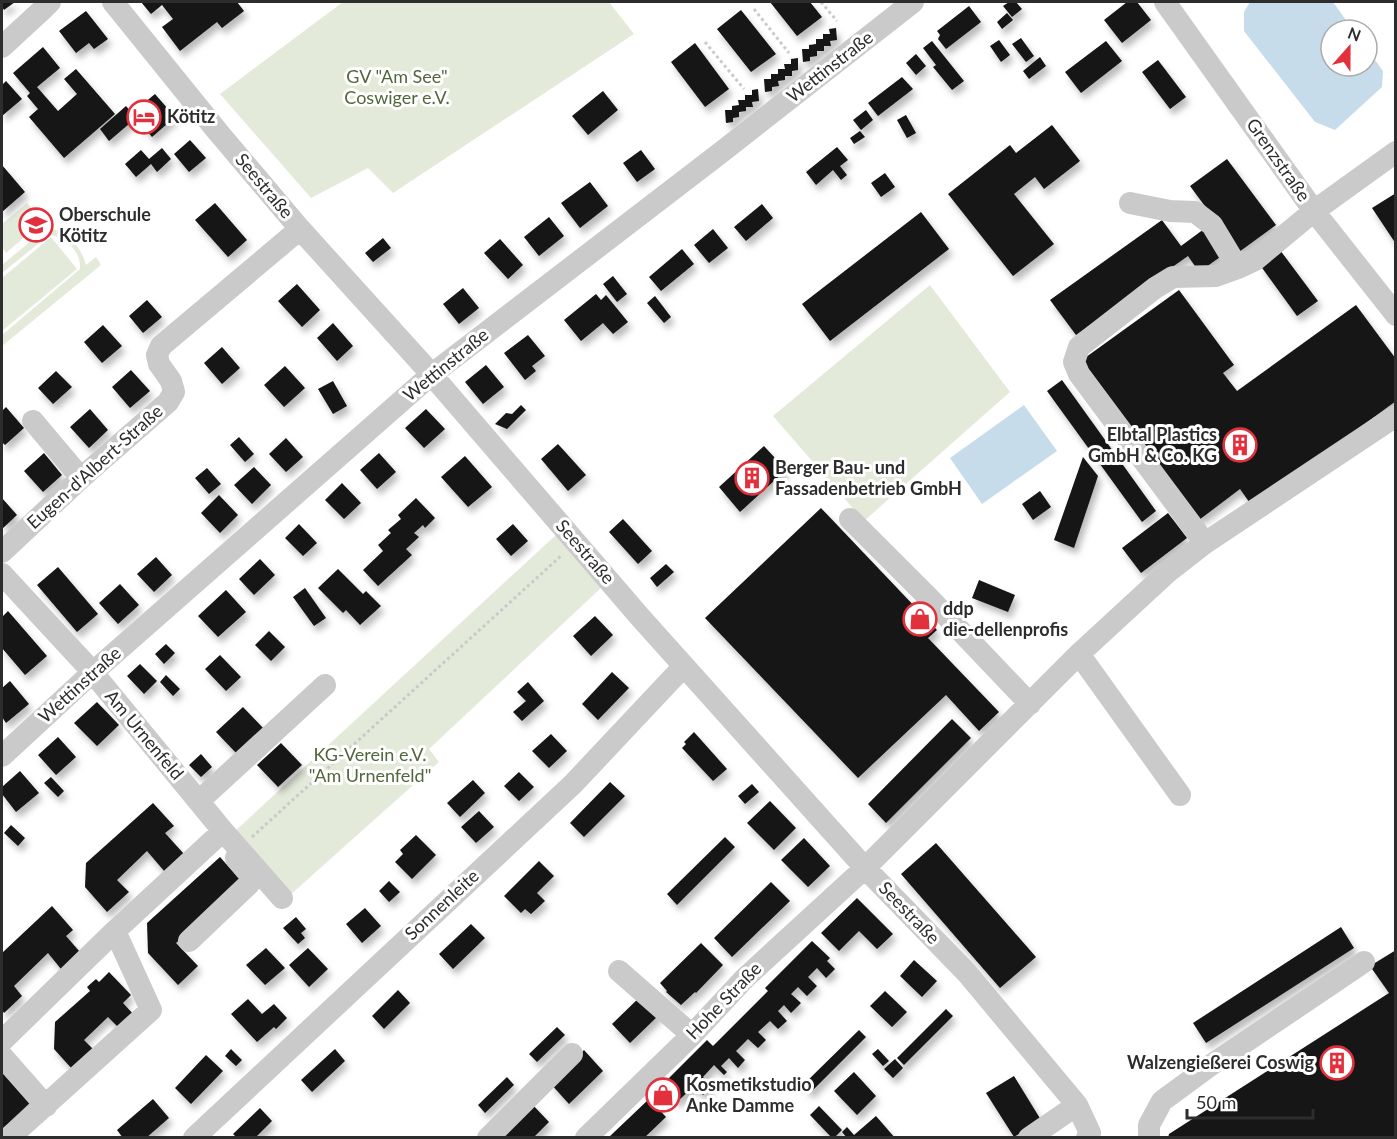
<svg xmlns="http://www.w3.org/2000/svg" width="1397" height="1139" font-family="Lato,sans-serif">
<defs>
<filter id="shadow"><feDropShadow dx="3.5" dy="6" stdDeviation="3" flood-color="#0004"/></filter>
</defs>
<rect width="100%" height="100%" fill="#fff"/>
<!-- green -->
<path fill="#e3eada" d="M343,2H609L634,34L393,193L368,168L311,198L220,94Z
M27,203L43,221L6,253L2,247V224Z
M53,229C70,235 81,247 86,265L96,257L101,265L2,346V335L80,269C80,266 80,262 79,259C76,247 60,235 49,235L2,273V265L44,230Z
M51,237L77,269L2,331V278Z
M930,285L1010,392L864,521L773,416Z
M557,534L602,587L429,749L439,762L289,896L234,832Z"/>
<!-- water -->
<path fill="#c6dcea" d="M1250,2H1333L1353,30H1331V66H1367V49L1383,71L1382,87L1335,130L1315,122L1244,31V12Z
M1024,405L1057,451L982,504L950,458Z"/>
<!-- building -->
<path fill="#141414" filter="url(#shadow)" d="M2,2H15L4,10L2,7Z
M141,2H237L244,11L222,28L217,22L180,51L162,27L173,19L162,5L151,14Z
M770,2H810L822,17L797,36Z
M1009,2H1016L1022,9L1012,17L1003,6Z
M1127,2H1137L1151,20L1122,43L1104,20Z
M969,6L981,22L946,49L938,39L940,35L937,31Z
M741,10L776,54L751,72L717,29Z
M86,11L108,39L94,49L89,43L76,53L59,31Z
M1007,13L1013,20L1002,29L997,22Z
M836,28L837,40L830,41L831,46H824V51H817V56L810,57V61L803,62L802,49H809V45L816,44V39H823V34H830L829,29Z
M1021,38L1034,56L1026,62L1012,44Z
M999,40L1010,55L1001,62L990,46Z
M932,41L964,81L952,90L933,67L936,65L923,48Z
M1106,41L1122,61L1081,93L1065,72Z
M695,43L729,89L705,107L671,62Z
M43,47L60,68L37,87L58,111L77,94L64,79L76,69L115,114L64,158L29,117L38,109L27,96L30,93L13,73Z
M916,54L926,66L916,75L906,63Z
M1040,57L1046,66L1029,79L1023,71Z
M798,58V70L792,71V76H785V80L778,81L779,86L772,87V91L765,92L764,79H771V74H778V69H785L784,64H791V59Z
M1158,60L1186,97L1170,109L1142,72Z
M902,77L913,89L878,116L868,103Z
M6,81L22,99L2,116V85Z
M758,89L759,101L752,102L753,107H746V111L739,112V117L733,118V122L726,123L725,110H732V106L739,105L738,100H745V95H752V90Z
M603,91L618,110L588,135L572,116Z
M155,94L175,117L152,137L136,118L109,141L100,129L126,106L132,113Z
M866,110L873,120L861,130L853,120Z
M906,115L916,133L907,138L897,120Z
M1052,125L1080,161L1044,189L1035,177L1014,194L1054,244L1013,276L948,194L1010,145L1016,153Z
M860,131L865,137L854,144L850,138Z
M190,140L206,158L189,172L174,154Z
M837,147L848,160L840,166L847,175L841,180L833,170L816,185L806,172Z
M162,148L171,159L157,172L151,164L136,177L125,164L141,150L149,159Z
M641,150L655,169L637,182L623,163Z
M1227,159L1276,225L1239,252L1190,186Z
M2,165L25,192L2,212Z
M885,173L895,187L881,197L871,183Z
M590,182L608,206L580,228L561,203Z
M1396,193V244L1372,208Z
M215,203L247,240L228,257L195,220Z
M762,204L773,218L746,241L734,227Z
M921,212L949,249L830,341L802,304Z
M549,217L564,236L539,256L524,237Z
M1162,220L1181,246L1204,229L1223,255L1199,272L1188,256L1076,335L1050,300Z
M713,229L728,248L709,263L694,245Z
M383,238L391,248L373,262L365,253Z
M500,239L523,265L508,279L484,253Z
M682,249L694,264L661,291L649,277Z
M1280,250L1318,301L1297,316L1260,265Z
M613,276L627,294L617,302L603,284Z
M297,284L320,310L302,327L278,301Z
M463,288L479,308L459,324L443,304Z
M1179,290L1234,365L1223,373L1237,391L1356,305L1396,359V401L1252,506L1240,489L1199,520L1082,360Z
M596,294L601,300L606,295L628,322L613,334L603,323L581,341L564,320Z
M655,296L671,317L664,323L647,303Z
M147,300L162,317L143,333L129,316Z
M333,323L353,346L337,361L317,338Z
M103,325L122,346L102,363L84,342Z
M528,335L545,356L532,366L536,371L525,380L504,353Z
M222,347L240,368L222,384L204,363Z
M486,365L504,387L483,404L465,382Z
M285,366L305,388L284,407L264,385Z
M131,370L150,391L130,408L112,387Z
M56,371L72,387L53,404L38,388Z
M1062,380L1156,511L1142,522L1047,391Z
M333,381L347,406L333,414L318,389Z
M521,405L526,410L507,429L495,424L506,413L512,414Z
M6,407L24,428L5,445L2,442V411Z
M90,409L108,430L89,448L70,427Z
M426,409L445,429L424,448L405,428Z
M239,437L254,454L245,462L230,445Z
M286,438L303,457L286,472L269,454Z
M558,444L586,475L568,491L541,459Z
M764,446L786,470L740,512L719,487Z
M44,453L62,475L43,492L24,471Z
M379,453L396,472L377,489L360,470Z
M465,456L492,487L468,507L441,477Z
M1083,457L1098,476L1074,548L1054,540Z
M254,467L271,485L252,504L234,485Z
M207,468L221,484L209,494L195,478Z
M342,483L361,503L344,519L325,500Z
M1040,491L1051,507L1033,520L1022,504Z
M219,495L238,515L220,533L201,513Z
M2,498L17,515L2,529Z
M416,498L435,518L425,528L423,525L414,533L419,537L406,549L412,555L378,586L363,570L383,551L378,545L391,533L388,530L401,519L398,515Z
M821,508L937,630L928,638L999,712L979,731L946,695L858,778L705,618Z
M1168,513L1187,538L1141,573L1122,548Z
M623,519L652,551L638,564L609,532Z
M299,524L317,543L303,556L285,538Z
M513,524L528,541L511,556L496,539Z
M156,557L172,575L154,592L137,574Z
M260,559L275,575L254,595L239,579Z
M666,564L674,572L657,587L650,578Z
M58,567L98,614L77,632L37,585Z
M338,569L363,594L366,591L381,606L360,625L346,610L343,613L318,588Z
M979,580L1015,595L1008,612L972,598Z
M120,584L139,605L118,624L99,603Z
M305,588L326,618L314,626L293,597Z
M226,590L246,612L218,637L198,616Z
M8,611L47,656L25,675L2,648V617Z
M595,616L613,635L591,656L573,636Z
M269,631L285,647L271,661L255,645Z
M166,644L175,653L164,664L155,654Z
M220,655L241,677L226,691L205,669Z
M140,664L157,681L144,694L127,676Z
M612,672L629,688L598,720L582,704Z
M166,675L180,689L173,696L160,682Z
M10,681L29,704L6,723L2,717V688Z
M528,682L544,701L522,721L513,712L526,701L517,692Z
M97,702L119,725L97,746L74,723Z
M243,707L265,730L239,756L216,732Z
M952,719L971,738L886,823L868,804Z
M694,732L727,769L713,781L682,748L686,744L684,742Z
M551,734L567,751L549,768L532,751Z
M58,737L76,757L56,775L38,755Z
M281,743L302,765L278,787L257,765Z
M201,754L212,767L201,777L189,765Z
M20,771L39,793L16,812L2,794V787Z
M519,772L534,787L519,801L504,786Z
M51,777L64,791L58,797L44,783Z
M473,780L485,793L460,817L447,803Z
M610,782L625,796L584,837L570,823Z
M752,784L759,792L745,804L738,796Z
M770,801L796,828L774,850L747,823Z
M153,803L174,826L165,833L184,854L165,872L147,851L117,880L129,892L107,912L85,887L86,863Z
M479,811L494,827L476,843L461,827Z
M11,825L25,838L18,846L4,833Z
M416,835L436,855L412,879L395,862L403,854L400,850Z
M725,837L735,847L677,905L667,894Z
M804,838L830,866L808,887L781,860Z
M936,843L1036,957L1000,988L901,874Z
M220,857L241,881L176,943L198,966L178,985L148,953L147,923Z
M539,861L554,876L537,893L545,901L531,914L525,909L521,913L504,896Z
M389,881L400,892L389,902L379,891Z
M771,882L790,901L732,957L714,938Z
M857,898L893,934L877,949L859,931L839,951L821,933Z
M52,906L73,930L66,936L80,952L61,969L48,953L14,986L22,996L4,1013L2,1010V953Z
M365,908L381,926L362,943L346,924Z
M296,917L306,929L301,933L305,938L298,944L283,928Z
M471,924L485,938L453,969L439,954Z
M1341,927L1354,948L1206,1043L1193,1023Z
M812,941L830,958L827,961L835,969L826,978L817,968L808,977L817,986L807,996L798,987L791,994L801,1003L791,1013L784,1005L778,1011L787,1021L778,1029L770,1021L758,1032L766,1040L758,1048L748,1039L736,1051L745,1060L738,1068L729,1058L721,1066L727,1072L724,1075L714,1065L703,1077L712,1086L703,1095L694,1086L677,1102L661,1086L707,1040L713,1046L768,991L765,988Z
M701,943L723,965L696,993L695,992L681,1005L666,992L667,991L660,983Z
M266,948L285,968L265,985L246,965Z
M308,948L328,969L309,987L289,965Z
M1396,950V1138H1168L1169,1134L1389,993L1370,966Z
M914,960L937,981L922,997L900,976Z
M109,972L131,995L123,1003L134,1015L119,1028L108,1017L84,1040L94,1050L73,1070L54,1049L55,1022L90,991L87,987L96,979L99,982Z
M398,990L410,1003L384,1029L372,1016Z
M885,991L907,1012L892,1027L870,1006Z
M642,995L660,1014L630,1043L612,1024Z
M248,999L262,1014L274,1004L287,1018L276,1029L274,1027L257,1042L231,1014Z
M946,1009L953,1016L904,1065L897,1058Z
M557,1027L565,1035L537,1062L529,1054Z
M859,1030L866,1037L810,1093L803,1085Z
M231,1049L242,1060L236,1066L225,1056Z
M335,1049L345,1061L312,1092L301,1080Z
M878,1049L889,1061L883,1066L872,1054Z
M584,1050L603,1071L569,1104L550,1083Z
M206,1055L223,1071L191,1104L175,1088Z
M895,1059L903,1068L893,1078L884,1069Z
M2,1072L33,1100L2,1129Z
M854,1072L876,1096L857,1115L834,1091Z
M1014,1076L1041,1120L1014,1137L986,1093Z
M507,1077L514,1085L485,1113L478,1105Z
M153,1099L169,1118L146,1138H123L117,1130Z
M649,1099L666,1117L644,1138H608Z
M530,1102L549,1122L533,1138H498Z
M819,1106L842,1130L834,1138H832L810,1115Z
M260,1108L272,1121L255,1138H237L233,1134Z
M876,1116L895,1138H847L842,1132L847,1127L854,1135Z"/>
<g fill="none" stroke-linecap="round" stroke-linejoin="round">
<!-- path -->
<path stroke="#cacaca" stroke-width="3" stroke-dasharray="3 3" stroke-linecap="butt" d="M821,2L837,21
M754,9L789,53
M705,42L744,89
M252,837L562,555"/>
<!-- minor -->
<path stroke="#cacaca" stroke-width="22" d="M113,2L218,132L300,229L425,367L640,617L865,868L967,973L1077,1105L1090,1133L1087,1138
M1165,2L1314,211L1396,315
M2,47L42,10L50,2
M1130,203L1170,211L1195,212L1212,225L1238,268
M33,421L81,478
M850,519L931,600L1030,704
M1205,543L1079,374L1074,362L1079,347L1155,288L1173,277L1216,276L1238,268L1255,260L1314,211L1396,152
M2,552L81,478L168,402L174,392L171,381L159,364L157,355L161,346L300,229
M2,574L89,668L223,831L282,898
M1079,654L1180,795
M2,756L92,673L431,375L719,154L913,2
M199,801L325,685
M189,941L249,884L250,875L236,858
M619,971L692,1035
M2,1041L115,931L223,831
M2,1056L46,1106
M9,1138L151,1010L115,931
M194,1138L573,784L684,666
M488,1138L572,1054
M586,1138L692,1035L745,978L865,868L1079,654L1169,571L1205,543L1396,416
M1029,1138L1077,1105
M1149,1138V1125L1162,1101L1211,1065L1364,962"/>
</g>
<!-- icons -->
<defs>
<symbol id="hotel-ring" viewBox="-11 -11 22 22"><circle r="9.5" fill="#fff" stroke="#e2303d" stroke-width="1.5"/><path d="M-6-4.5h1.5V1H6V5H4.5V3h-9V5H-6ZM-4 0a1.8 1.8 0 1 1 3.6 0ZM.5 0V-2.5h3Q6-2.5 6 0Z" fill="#e2303d"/></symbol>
<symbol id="school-ring" viewBox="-11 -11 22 22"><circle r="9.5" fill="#fff" stroke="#e2303d" stroke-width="1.5"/><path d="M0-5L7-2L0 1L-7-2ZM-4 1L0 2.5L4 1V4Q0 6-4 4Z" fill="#e2303d"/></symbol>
<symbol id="building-ring" viewBox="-11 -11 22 22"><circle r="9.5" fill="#fff" stroke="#e2303d" stroke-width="1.5"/><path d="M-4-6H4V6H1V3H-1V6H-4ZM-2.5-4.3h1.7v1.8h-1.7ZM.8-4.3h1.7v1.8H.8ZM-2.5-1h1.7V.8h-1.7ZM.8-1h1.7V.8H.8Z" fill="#e2303d"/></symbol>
<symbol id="shop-ring" viewBox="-11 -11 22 22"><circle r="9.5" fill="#fff" stroke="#e2303d" stroke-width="1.5"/><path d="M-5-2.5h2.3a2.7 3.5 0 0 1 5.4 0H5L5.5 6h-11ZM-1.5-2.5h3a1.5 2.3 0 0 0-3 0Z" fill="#e2303d"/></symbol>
</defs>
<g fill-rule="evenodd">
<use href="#hotel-ring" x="125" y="98" width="38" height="38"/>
<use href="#school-ring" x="17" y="206" width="38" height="38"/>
<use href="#building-ring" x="1221" y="426" width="38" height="38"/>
<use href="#building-ring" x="733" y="459" width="38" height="38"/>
<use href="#shop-ring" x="901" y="600" width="38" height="38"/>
<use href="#building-ring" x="1318" y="1044" width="38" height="38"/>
<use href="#shop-ring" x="644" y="1076" width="38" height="38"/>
</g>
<g text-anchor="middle" stroke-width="6" stroke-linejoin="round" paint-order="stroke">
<!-- street labels -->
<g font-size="18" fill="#2d2d2d" stroke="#fff">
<text transform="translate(830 67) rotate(-38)" y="6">Wettinstraße</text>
<text transform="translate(1278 160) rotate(55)" y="6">Grenzstraße</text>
<text transform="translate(264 186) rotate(50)" y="6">Seestraße</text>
<text transform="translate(446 365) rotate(-39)" y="6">Wettinstraße</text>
<text transform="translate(95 467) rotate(-42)" y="6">Eugen-d'Albert-Straße</text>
<text transform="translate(585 552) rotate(49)" y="6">Seestraße</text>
<text transform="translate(80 685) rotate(-42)" y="6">Wettinstraße</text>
<text transform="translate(144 735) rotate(50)" y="6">Am Urnenfeld</text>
<text transform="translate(442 905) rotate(-43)" y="6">Sonnenleite</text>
<text transform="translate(909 913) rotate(46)" y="6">Seestraße</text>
<text transform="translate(724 1001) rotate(-46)" y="6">Hohe Straße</text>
</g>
<!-- park labels -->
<g font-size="18" fill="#50673b" stroke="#fff">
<text x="397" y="83">GV "Am See"<tspan x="397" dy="21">Coswiger e.V.</tspan></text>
<text x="370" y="761">KG-Verein e.V.<tspan x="370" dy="21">"Am Urnenfeld"</tspan></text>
</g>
<!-- poi labels -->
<g font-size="18" font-weight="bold" fill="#2d2d2d" stroke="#fff" text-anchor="start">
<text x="167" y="123">Kötitz</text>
<text x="59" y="221">Oberschule<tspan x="59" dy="21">Kötitz</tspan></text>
<text x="1217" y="441" text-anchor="end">Elbtal Plastics<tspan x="1217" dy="21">GmbH &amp; Co. KG</tspan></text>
<text x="775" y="474">Berger Bau- und<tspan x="775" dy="21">Fassadenbetrieb GmbH</tspan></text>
<text x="943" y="615">ddp<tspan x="943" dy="21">die-dellenprofis</tspan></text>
<text x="1314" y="1069" text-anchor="end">Walzengießerei Coswig</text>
<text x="686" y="1091">Kosmetikstudio<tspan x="686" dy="21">Anke Damme</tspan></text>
</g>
</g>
<!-- border -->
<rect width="1397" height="1139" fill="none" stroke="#2d2d2d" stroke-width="6"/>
<!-- north arrow -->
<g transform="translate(1349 48) rotate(21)"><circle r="28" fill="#ffffff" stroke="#ababab" stroke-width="1.5"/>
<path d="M0-4.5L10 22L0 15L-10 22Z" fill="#e2303d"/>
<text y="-9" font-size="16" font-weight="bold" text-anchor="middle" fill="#2d2d2d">N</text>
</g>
<!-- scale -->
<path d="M1187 1109v9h126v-9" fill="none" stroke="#2d2d2d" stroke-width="3"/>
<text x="1196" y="1109" font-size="18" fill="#2d2d2d" stroke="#ffffff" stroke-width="4.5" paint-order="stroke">50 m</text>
</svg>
